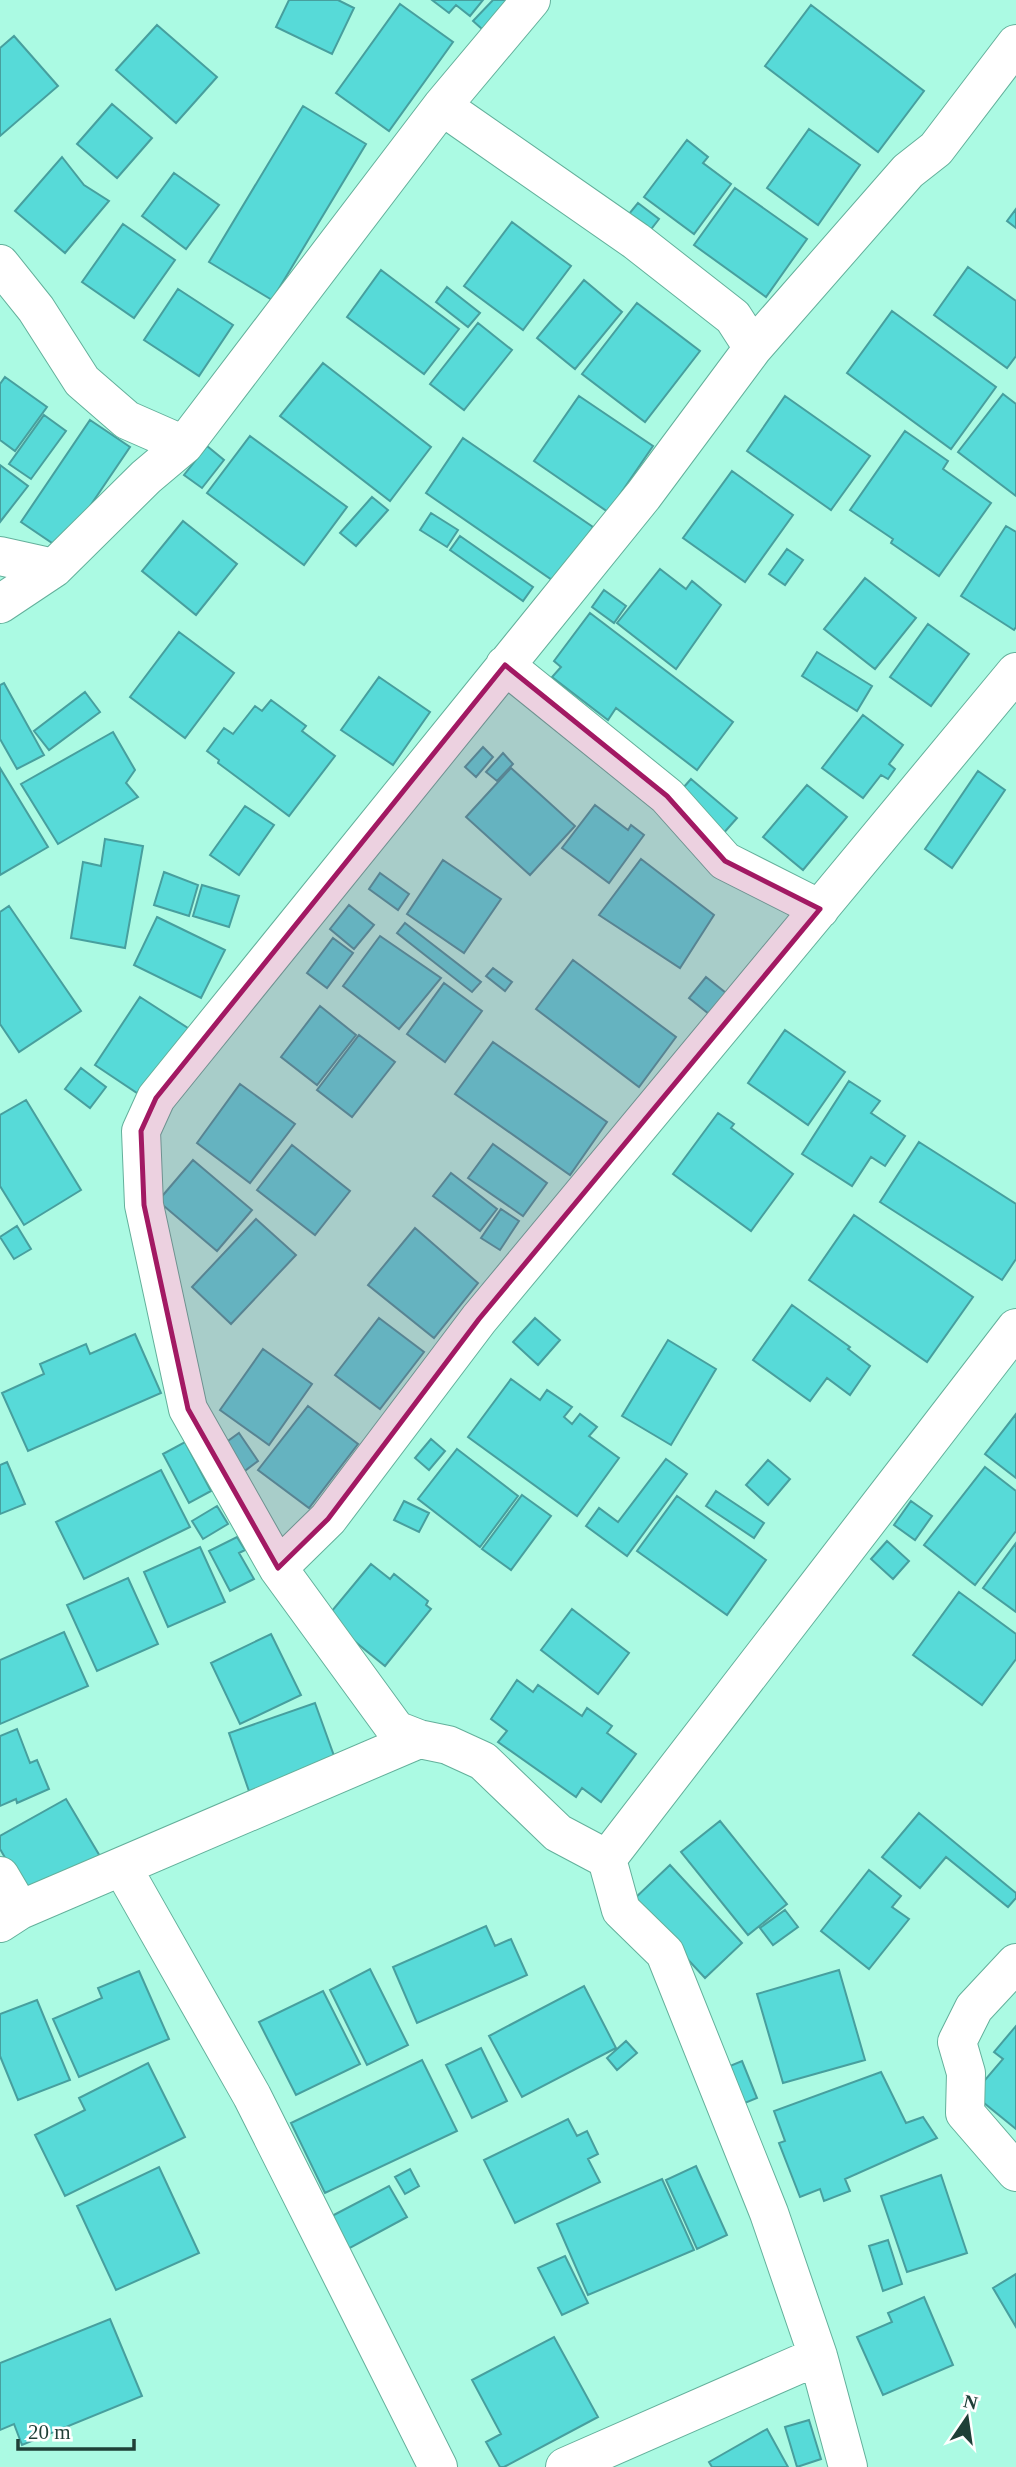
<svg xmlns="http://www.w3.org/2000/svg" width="1016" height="2467" font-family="Georgia,serif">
<rect width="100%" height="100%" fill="#abfae3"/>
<!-- building -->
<path fill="#57dad8" stroke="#479f9e" stroke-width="2" d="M289,0H338L354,8L332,54L276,27Z
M432,0H483L470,16L456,5L449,13Z
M493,0H520L491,37L473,21Z
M400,4L453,42L389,131L336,93Z
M811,5L924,91L878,152L765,66Z
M157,25L217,77L176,123L116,70Z
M14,36L58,86L0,136V48Z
M112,104L152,138L117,178L77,144Z
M303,106L366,144L272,300L209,262Z
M809,129L860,165L818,225L767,188Z
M687,140L708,157L703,163L731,184L694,234L644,197Z
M62,157L84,185L109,201L65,253L15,211Z
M174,173L219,205L186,249L142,216Z
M735,188L807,239L766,297L694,245Z
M638,203L659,219L645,237L624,220Z
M1016,209V228L1007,221Z
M512,222L571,266L523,330L464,286Z
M123,224L175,260L134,318L82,282Z
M968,267L1016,301V356L1007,368L934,315Z
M381,270L459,329L424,374L347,317Z
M584,280L622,312L575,369L537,338Z
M447,287L480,313L468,327L436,302Z
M178,289L233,325L199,376L144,340Z
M637,303L700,351L645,422L582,374Z
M892,311L996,387L951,449L847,373Z
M478,323L512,350L464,410L430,384Z
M323,363L431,447L390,501L280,416Z
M5,377L47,407L15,451L0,440V384Z
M1003,394L1016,404V496L958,452Z
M579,396L653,446L608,512L534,461Z
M785,396L870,456L831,510L747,451Z
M44,415L66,431L31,479L9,464Z
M90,420L130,447L61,549L21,522Z
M905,431L948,461L943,469L991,503L939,576L891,543L893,539L850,510Z
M250,436L347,507L304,565L207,493Z
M463,438L593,527L555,582L426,493Z
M207,446L224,460L202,488L184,475Z
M0,465L28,486L0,522Z
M732,471L793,515L745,582L683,538Z
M372,497L388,510L356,546L340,533Z
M431,513L458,530L447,547L420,530Z
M183,521L237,564L196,615L142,571Z
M1006,526L1016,532V627L1014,630L961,596Z
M460,536L533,587L523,601L450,550Z
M787,549L803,560L785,585L769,574Z
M660,569L686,589L692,581L721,605L676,669L617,623Z
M865,578L916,618L875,669L824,629Z
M604,590L626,606L614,623L592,607Z
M590,613L733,722L697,770L616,708L608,720L552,677L561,667L554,661Z
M928,624L969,654L931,706L890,677Z
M179,632L234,673L185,738L130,697Z
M817,652L872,686L857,711L802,676Z
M379,677L430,712L393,765L341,730Z
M4,683L44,755L17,769L0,739V685Z
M85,692L100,712L49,750L34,731Z
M271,700L306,726L302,731L335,756L289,816L218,763L219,760L207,751L224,728L233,734L255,706L262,711Z
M863,715L903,745L889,764L895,769L888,779L881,775L863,798L822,768Z
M113,732L135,770L126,783L138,797L58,844L21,784Z
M483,747L493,757L476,777L465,767Z
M503,753L513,764L497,781L486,772Z
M0,768L48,847L0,875Z
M511,768L575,826L530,875L466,817Z
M978,771L1005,790L952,868L925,849Z
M691,779L737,818L721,836L675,797Z
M807,785L847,817L803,870L763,837Z
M595,805L628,830L631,825L644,835L609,883L562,848Z
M245,806L274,825L239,875L210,855Z
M105,839L143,846L125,948L71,938L83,862L101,866Z
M641,859L714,915L680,968L599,915Z
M443,860L501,899L464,953L407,914Z
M164,872L198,885L189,916L154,905Z
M380,873L409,894L398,910L369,889Z
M202,885L239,896L229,927L193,916Z
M349,905L374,925L354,949L330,929Z
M9,906L81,1011L19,1052L0,1024V912Z
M157,917L225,950L201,998L134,965Z
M405,923L481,982L472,992L397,933Z
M380,936L441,978L399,1029L343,986Z
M333,938L353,953L327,988L307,973Z
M573,960L676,1037L639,1087L536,1009Z
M493,968L512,982L505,991L486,976Z
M706,977L731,997L714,1018L689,998Z
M444,983L482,1011L445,1062L407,1034Z
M140,997L191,1030L146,1099L95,1065Z
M320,1006L356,1035L317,1085L281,1057Z
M785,1030L845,1072L808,1125L748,1083Z
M359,1035L395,1062L352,1117L317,1090Z
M493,1042L607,1122L570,1175L455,1094Z
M81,1068L106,1087L90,1108L65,1089Z
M849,1081L880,1101L871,1113L905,1136L885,1166L871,1157L852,1186L802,1154Z
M240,1084L295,1124L250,1183L197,1143Z
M26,1100L81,1190L24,1225L0,1186V1115Z
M718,1113L734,1124L731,1128L793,1174L751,1231L673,1174Z
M919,1142L1016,1204V1259L1002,1280L880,1202Z
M493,1144L547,1183L523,1216L468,1178Z
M292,1145L350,1191L315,1235L257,1190Z
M193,1160L252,1210L217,1251L158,1201Z
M451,1173L497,1209L480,1231L433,1196Z
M501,1209L519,1221L500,1250L481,1238Z
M854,1215L973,1297L927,1362L809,1280Z
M256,1219L296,1255L231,1324L192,1287Z
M17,1226L31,1249L14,1259L0,1237Z
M415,1228L478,1283L434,1338L368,1285Z
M792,1305L850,1347L848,1349L870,1366L850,1395L827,1378L810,1401L753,1360Z
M379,1318L424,1352L380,1409L335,1375Z
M535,1318L560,1340L538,1365L513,1342Z
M135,1334L161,1393L28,1451L2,1393L44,1374L40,1364L86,1344L90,1354Z
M668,1340L716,1369L671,1445L622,1416Z
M263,1349L312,1384L269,1445L220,1410Z
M511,1379L540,1400L547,1390L572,1407L564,1417L572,1424L580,1414L597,1427L589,1436L619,1458L577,1516L468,1437Z
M308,1406L358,1444L309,1508L258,1470Z
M1016,1414V1478L985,1454Z
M239,1433L258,1461L242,1473L221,1446Z
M431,1439L445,1451L429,1470L415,1458Z
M185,1442L211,1491L189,1503L163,1454Z
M457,1449L518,1496L480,1547L418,1499Z
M666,1459L687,1474L627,1556L586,1526L599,1508L618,1522Z
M768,1460L790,1479L768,1505L746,1485Z
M7,1462L25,1504L0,1514V1465Z
M985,1467L1016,1491V1531L975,1585L924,1545Z
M161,1470L190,1527L84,1579L56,1522Z
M716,1491L764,1523L754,1538L706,1506Z
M522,1495L551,1516L511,1570L482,1549Z
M677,1496L766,1560L727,1615L637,1551Z
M404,1501L429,1513L419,1532L394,1520Z
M911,1501L932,1516L915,1540L894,1525Z
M217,1506L228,1524L203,1539L192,1521Z
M237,1537L245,1550L239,1553L254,1579L230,1591L209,1551Z
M887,1541L909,1561L893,1579L871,1559Z
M1016,1543V1612L983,1588Z
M200,1547L225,1602L168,1627L144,1572Z
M371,1564L390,1579L394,1574L428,1601L426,1605L431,1609L385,1666L326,1618Z
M128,1578L158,1644L97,1671L67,1605Z
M959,1592L1016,1634V1659L982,1705L913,1655Z
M572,1609L629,1653L598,1694L541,1650Z
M64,1632L88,1686L0,1724V1660Z
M271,1634L301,1695L240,1724L211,1663Z
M517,1680L533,1692L538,1685L582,1716L587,1708L612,1726L607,1733L636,1754L601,1802L582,1788L576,1797L498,1742L507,1731L491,1719Z
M315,1703L338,1767L251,1797L229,1733Z
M17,1729L30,1763L37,1760L49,1789L17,1803L16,1799L0,1806V1736Z
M66,1799L101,1858L29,1899L0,1849V1836Z
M919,1813L1016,1893V1898L1008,1907L946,1857L920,1888L882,1857Z
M720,1821L787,1904L748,1935L681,1852Z
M670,1865L742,1943L705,1978L633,1900Z
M869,1870L901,1896L892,1907L909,1919L869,1969L821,1931Z
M785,1910L798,1927L773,1945L760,1928Z
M486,1926L495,1946L511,1939L527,1975L417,2023L393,1967Z
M370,1969L408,2045L367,2065L330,1990Z
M839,1970L865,2060L783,2083L757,1994Z
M139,1971L169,2039L79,2077L53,2019L102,1998L98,1988Z
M584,1986L616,2048L522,2097L489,2036Z
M323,1991L360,2064L296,2095L259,2022Z
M37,2000L70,2080L18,2100L0,2056V2014Z
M1016,2026V2129L973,2094L1003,2059L994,2052Z
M626,2041L637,2053L617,2070L607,2058Z
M481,2048L507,2101L472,2118L446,2065Z
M422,2060L457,2131L325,2193L291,2123Z
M742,2061L757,2098L740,2105L725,2068Z
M148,2063L185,2137L65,2196L35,2135L85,2110L79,2098Z
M881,2072L906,2123L923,2117L937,2138L845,2179L850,2191L824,2201L820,2189L800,2197L779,2143L785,2141L774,2111Z
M568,2119L577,2136L587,2131L598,2154L588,2159L600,2182L515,2223L484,2160Z
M696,2166L727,2235L697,2249L666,2180Z
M159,2167L199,2253L116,2290L77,2206Z
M410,2169L419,2186L405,2194L395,2177Z
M941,2175L967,2253L907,2272L881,2196Z
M662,2179L694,2250L588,2295L557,2224Z
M389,2186L407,2217L348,2249L330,2217Z
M888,2240L902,2284L883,2291L869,2246Z
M565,2256L588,2303L562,2315L538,2268Z
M1016,2274V2327L993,2288Z
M924,2297L953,2365L883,2395L857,2337L892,2322L888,2313Z
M110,2319L142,2396L22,2445L14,2424L0,2430V2363Z
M554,2337L598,2417L504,2467H500L486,2442L501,2434L472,2380Z
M809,2420L821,2459L797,2467L785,2427Z
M767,2429L788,2467H712L709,2462Z"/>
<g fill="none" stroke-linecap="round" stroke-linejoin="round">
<defs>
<path id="minor" d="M442,106L636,241L733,317L753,348
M0,264L36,309L82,381L127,420L184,445
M0,556L54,568
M0,604L54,568L146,477L184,445L442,106L531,0
M505,665L667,796L725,861L820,909
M278,1568L328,1519L479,1319L1016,672
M607,1859L1016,1328
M122,1867L252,2096L438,2467
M0,1876L20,1910
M0,1923L20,1910L419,1739
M1016,1963L974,2008L957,2042L966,2073L965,2113L1016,2172
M565,2467L818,2356
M848,2467L818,2356L769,2213L665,1953L621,1910L607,1859L558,1833L483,1761L448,1745L419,1739L396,1730L278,1568L188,1409L144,1205L141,1131L156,1098L643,496L753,348L908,171L936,149L1016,44"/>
</defs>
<!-- minor casing -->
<use href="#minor" stroke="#63b09b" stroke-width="40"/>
<!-- minor -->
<use href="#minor" stroke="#fff" stroke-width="38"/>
</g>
<!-- marked area -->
<path fill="#a21963" fill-opacity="0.2" stroke="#a21963" stroke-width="5" stroke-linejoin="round" d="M505,665L667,796L725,861L820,909L479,1319L328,1519L278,1568L188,1409L144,1205L141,1131L156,1098Z"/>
<!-- north arrow -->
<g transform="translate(967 2418) rotate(13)" stroke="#ffffff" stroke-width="5" paint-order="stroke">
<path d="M0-5L12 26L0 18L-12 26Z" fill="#1f3f37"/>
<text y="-10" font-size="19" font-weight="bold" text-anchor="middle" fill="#1f3f37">N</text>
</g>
<!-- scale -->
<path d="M18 2439v10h116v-10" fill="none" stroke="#1f3f37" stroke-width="3.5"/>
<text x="28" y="2439" font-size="21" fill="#1f3f37" stroke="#ffffff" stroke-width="5" paint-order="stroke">20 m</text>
</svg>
